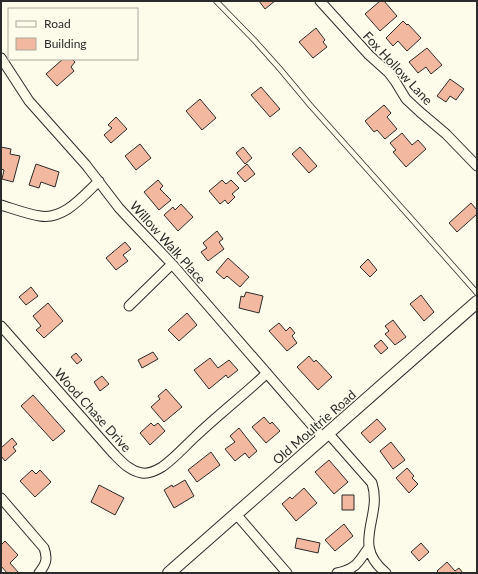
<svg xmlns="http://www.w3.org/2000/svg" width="478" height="574" font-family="Lato,sans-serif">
<rect width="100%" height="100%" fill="#fdfbea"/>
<!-- building -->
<path fill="#f2b8a0" stroke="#2b2b2b" d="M259,1H275L265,9Z
M380,1H384L397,16L380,31L365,14Z
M403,21L407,25L408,24L421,38L407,51L398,41L393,46L386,38Z
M316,28L325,40L323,42L327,47L313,58L299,42Z
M427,48L442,65L431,74L426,67L418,73L409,62Z
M63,59H72L75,62L71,67L74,71L57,86L46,74Z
M450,79L464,89L456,100L450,96L446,102L437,96Z
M261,87L280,109L270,117L251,95Z
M200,99L216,118L202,130L186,111Z
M384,105L391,113L387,117L397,129L385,139L377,130L374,132L365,121Z
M116,117L127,129L111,143L104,135L112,128L108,125Z
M402,133L412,145L418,140L426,149L406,167L393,152L396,150L390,143Z
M140,144L151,158L136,170L125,156Z
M1,147L11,149L10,154L20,156L13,182L2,179L4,170L1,169Z
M243,147L252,158L245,164L236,153Z
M300,147L317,166L309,173L292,154Z
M36,164L59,172L55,187L41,182L39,188L29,185Z
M247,164L255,174L245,182L237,173Z
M158,180L163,186L160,189L171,200L159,210L144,192Z
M222,180L226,184L231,180L239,188L232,194L235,197L228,204L225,200L220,204L209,191Z
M471,203L477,210V214L457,232L449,223Z
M181,204L193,217L178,231L164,215L173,207L175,210Z
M217,231L223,239L219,242L224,249L208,261L201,252L207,248L203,243Z
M125,242L131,249L123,255L128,261L116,270L106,258Z
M228,258L249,277L240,287L227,276L224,279L216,272Z
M368,259L377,270L370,277L360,267Z
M31,287L38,296L26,305L19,297Z
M246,292L263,296L259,313L239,308L241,296L244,297Z
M421,295L434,312L424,321L410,304Z
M48,303L63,321L44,338L36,330L41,326L33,316Z
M187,313L197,325L179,341L168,330Z
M393,320L406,337L395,345L385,334L389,331L385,326Z
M279,323L286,331L290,327L295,333L292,336L297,343L287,351L269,331Z
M381,340L388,348L381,354L374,346Z
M153,352L158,359L142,368L138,360Z
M76,353L82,360L77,364L71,357Z
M309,356L314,362L316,360L332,377L318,390L297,367Z
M210,358L218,368L229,360L238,370L228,378L226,375L209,389L194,370Z
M102,376L109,384L100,391L94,382Z
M166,389L182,407L164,422L151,407L160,399L158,396Z
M33,395L65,431L53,441L21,406Z
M264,417L270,424L272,422L280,431L266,443L252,427Z
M377,419L386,429L370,443L361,433Z
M151,423L154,426L158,423L165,431L150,445L140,433Z
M239,428L257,451L249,458L245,453L235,461L225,449L235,442L230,436Z
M12,438L17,444L13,447L16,451L5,461L1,456V448Z
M391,442L405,460L393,469L380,451Z
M211,452L220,465L197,482L188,470Z
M329,460L348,482L334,494L315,472Z
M407,468L414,476L412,478L418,484L409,493L396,478Z
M32,470L36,474L40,470L51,482L35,497L20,481Z
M185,480L194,496L174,508L164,490L172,485L173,487Z
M99,485L124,498L115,515L91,502Z
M304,488L317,503L296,521L282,504L290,497L292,499Z
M342,495H354V510H342Z
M344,524L353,536L335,551L325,540Z
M297,538L320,543L318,553L295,548Z
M5,541L18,555L10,563L19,573H7L1,566V545Z
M421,543L429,552L419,561L411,552Z
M447,562L455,571L459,568L463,573H439L437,571Z"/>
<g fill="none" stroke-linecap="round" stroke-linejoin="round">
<defs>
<path id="service" d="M216,1L255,41L280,69L310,105L409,216L477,293"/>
<path id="minor" d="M320,1L369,55L389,73L395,81L406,99L420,112L446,134L477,166
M1,58L29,101L86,165L119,208L133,223L172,264L323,438
M1,205C14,209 27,214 40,216C64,220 83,196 99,181
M129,306L172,264
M1,326L113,453C121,461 129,471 142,473C148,474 157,470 162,467C175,458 185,446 196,436C219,414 244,395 267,373
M328,433L372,483C383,518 350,544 386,573
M1,498L44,548C48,559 46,564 39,573
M236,514L287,573
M337,573C356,569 359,562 369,547"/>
<path id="secondary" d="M169,573L477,302"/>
</defs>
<!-- service casing -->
<use href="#service" stroke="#2b2b2b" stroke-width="6"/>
<!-- minor casing -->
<use href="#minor" stroke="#2b2b2b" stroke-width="11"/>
<!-- secondary casing -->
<use href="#secondary" stroke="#2b2b2b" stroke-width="14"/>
<!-- service -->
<use href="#service" stroke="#fdfbea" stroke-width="4.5"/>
<!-- minor -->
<use href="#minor" stroke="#fdfbea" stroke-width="9"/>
<!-- secondary -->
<use href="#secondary" stroke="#fdfbea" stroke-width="12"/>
</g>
<g text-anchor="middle" stroke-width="3" stroke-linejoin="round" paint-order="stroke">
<!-- street labels -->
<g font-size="13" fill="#2b2b2b" stroke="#fdfbea">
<text transform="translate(398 68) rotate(47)" y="5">Fox Hollow Lane</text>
<text transform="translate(168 242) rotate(48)" y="5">Willow Walk Place</text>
<text transform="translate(93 410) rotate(48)" y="5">Wood Chase Drive</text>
<text transform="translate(314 427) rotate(-41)" y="5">Old Moultrie Road</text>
</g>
</g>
<!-- border -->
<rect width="478" height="574" fill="none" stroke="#2b2b2b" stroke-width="4"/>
<!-- legend -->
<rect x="8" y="8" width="130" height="52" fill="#fdfbea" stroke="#a9a89e"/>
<rect x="16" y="21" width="20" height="6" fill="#fdfbea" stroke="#a9a89e"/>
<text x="44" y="28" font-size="12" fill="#2b2b2b">Road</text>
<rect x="16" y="38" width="20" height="12" fill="#f2b8a0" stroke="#a9a89e"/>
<text x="44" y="48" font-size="12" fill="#2b2b2b">Building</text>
</svg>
